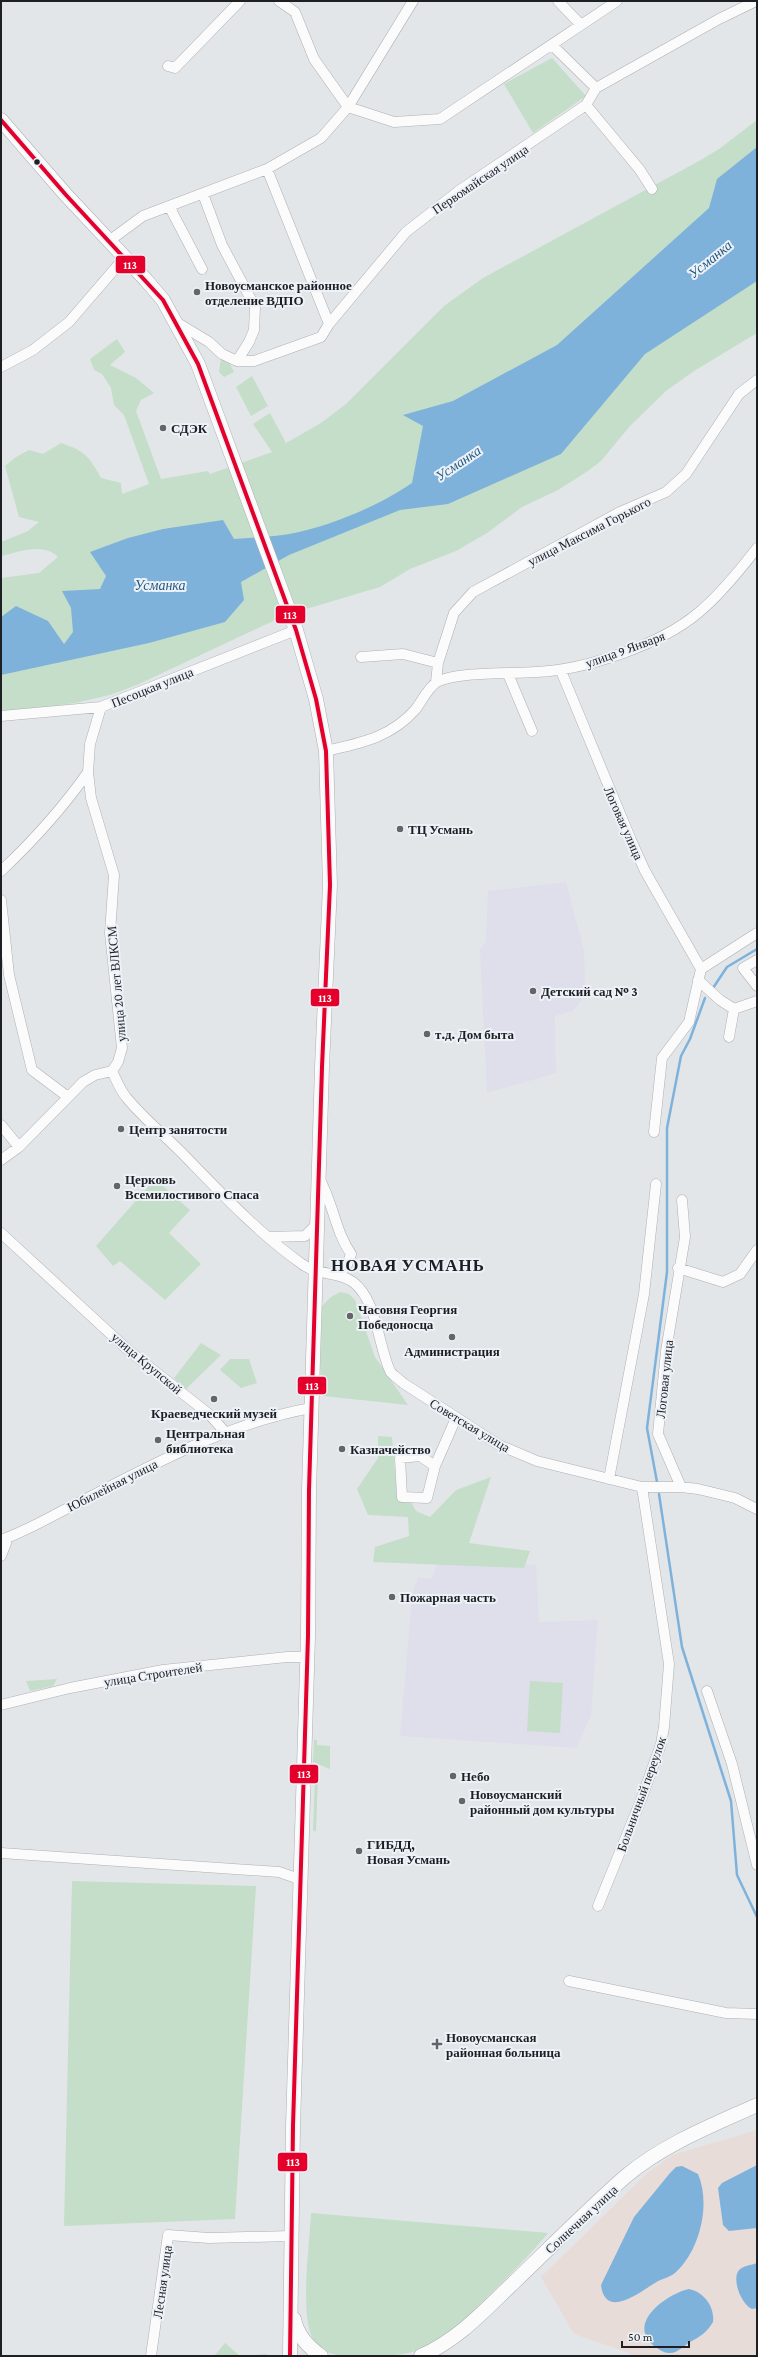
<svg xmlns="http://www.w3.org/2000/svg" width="758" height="2357" font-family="'Crimson Pro',serif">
<rect width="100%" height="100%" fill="#e3e6e9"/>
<!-- industrial -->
<path fill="#e8dcd9" d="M757,2130V2356H631L629,2353L574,2334L541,2277L645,2175L672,2155Z"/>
<!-- education -->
<path fill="#dfdeeb" d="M566,882L584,951L585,981L581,1001L573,1011L555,1016L556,1073L487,1093L480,949L486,941L488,891Z
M442,1552L536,1565L539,1622L598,1620L591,1716L576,1748L400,1736L412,1595L418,1577L431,1579Z"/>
<!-- green -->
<path fill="#c4dec9" d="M552,58L586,96L533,133L504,84Z
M757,120V333L694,371L666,391L630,426L601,461L588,471L558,490L522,507L487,533L456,551L410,569L380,587L286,615L139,684L110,695L75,703L1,713V578L39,573L58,557C43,542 19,552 1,556V542L28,531L39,522L19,517L5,466L16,457L29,450L43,454L61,443C85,451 89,456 101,478L121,483L122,494L149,484L124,415L114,405L111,388L102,374L94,370L90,359L117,339L125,352L110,365L136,378L154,393L141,400L136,411L161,479L208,471L210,474L272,452L253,424L270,413L286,443L321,423L346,404L444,306L483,278L699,161L719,149Z
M221,359L230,364L234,372L224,377L219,372Z
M252,376L268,406L251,416L236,387Z
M155,1179L190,1210L169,1233L201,1264L165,1300L120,1261L113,1266L96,1246Z
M340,1292L349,1294L355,1300L375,1357L408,1405L323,1396L320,1391L322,1306L331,1297Z
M201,1343L221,1355L185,1390L174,1378Z
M230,1359H249L257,1383L241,1388L220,1370Z
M378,1436L392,1437L397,1499L411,1502L416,1511L430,1517L456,1490L491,1477L469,1543L530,1551L524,1568L373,1562L375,1547L409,1536L408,1517L368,1515L357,1489L378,1458Z
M57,1679L53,1686L30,1691L26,1681Z
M530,1681L563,1683L560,1733L527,1731Z
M314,1740H317V1745L330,1746V1769L313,1762Z
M315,1776H318L316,1832L313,1830Z
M72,1881L256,1886L235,2219L64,2226Z
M311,2213L548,2233C529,2256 509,2276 488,2296C466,2318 445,2341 416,2351C396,2357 376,2356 356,2356C338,2356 321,2355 312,2337C300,2312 310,2242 311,2213Z
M225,2343L240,2356L267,2354V2356H214Z"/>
<!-- water -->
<path fill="#7eb2db" d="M757,147V281L645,354L561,454L448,504L400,510L289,555L241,582L244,600L225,622L149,643L1,675V617L16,606L48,621L64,644L73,632L71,608L62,591L100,589L106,576L90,552L128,538L163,529L223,520L234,539C255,537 278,537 299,532C335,524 382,504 412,483L423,426L403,415L453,401L557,345L709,208L717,179Z
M757,2165V2228L729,2231L723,2225L718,2188L722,2183Z
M682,2166L698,2174C711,2204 700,2250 676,2272C670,2278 662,2278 655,2283C640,2292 605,2320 601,2285L634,2217L670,2173L676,2167Z
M757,2263V2308L752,2309C742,2305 731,2280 739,2270C743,2266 751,2265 757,2263Z
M689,2289C704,2292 715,2307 713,2322C707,2332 700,2337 690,2342C684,2346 676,2354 669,2353C663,2353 657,2348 653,2345C626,2322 669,2293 689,2289Z"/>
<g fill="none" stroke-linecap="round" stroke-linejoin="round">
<!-- stream -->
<path stroke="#7eb2db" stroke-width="2.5" d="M713,988L727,967L757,949
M657,1482L647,1428L667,1272V1128L681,1056L690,1039L705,998
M659,1494L682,1647L731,1801L737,1875L757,1917"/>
<defs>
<path id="street" d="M279,1L295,12L314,59L348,107L394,122L440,119L617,1
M558,1L581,25
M168,66L175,68L240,1
M596,88L719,19L756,1
M586,105L640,170L652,189
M203,194L222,245L255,307L254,330L249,342L237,361
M169,206L202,269
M109,241L143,216L267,169L321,138L348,107L413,1
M176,322L209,342L222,354L237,361H254L321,337L329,324L267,169
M329,324L406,232L460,190L586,105L596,88L552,45
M1,367L33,350L69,322L125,257
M361,657L403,654L438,663
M561,671L631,840L645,871L701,969
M508,674L532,731
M436,682L438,663L454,613L473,592L620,512L666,492L686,474L739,394L757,380
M101,707L90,744L88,772L91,798L114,875L110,933L122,1048L118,1062L112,1071
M1,716L101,707L296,630
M326,751C360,743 390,738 415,710C421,703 428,687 437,682C457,671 511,674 536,672C585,670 660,645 698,613C720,595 740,570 757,548
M1,871C34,840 62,809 88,772
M1,900L9,975L32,1070L68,1097
M757,960L743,968L757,986
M698,980L720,1000L734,1009L757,1001
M729,1037L734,1009
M112,1071C116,1079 120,1090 126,1097C142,1117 164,1135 182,1153C220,1192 258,1233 302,1264C318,1276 338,1271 353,1282C377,1300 378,1345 390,1371C392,1375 399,1379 403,1383L499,1445L537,1461L642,1487H681L698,1489L735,1498L757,1509
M1,1125L19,1147
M654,1132L662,1058L689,1022L701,969L757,933
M1,1160L19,1147L83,1082L95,1075L112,1071
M319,1178C333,1202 335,1231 351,1254L347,1265L339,1275
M1,1233L128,1350L210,1415L225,1432
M268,1237L305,1236L318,1223
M678,1268L723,1282L740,1274L757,1250
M435,1466L427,1498L402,1497L400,1458L420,1456L435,1466L456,1418
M609,1479L644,1294L656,1184
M681,1487L658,1434L666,1351L685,1237L682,1200
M1,1540C27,1531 53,1515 78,1503C152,1465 228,1423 311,1408
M1,1556L8,1538
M707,1691L732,1764L757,1865
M1,1705L70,1688L163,1670L287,1657H307
M1,1853L279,1872L302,1880
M598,1906L641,1800L661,1744L664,1727L669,1664L642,1487
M569,1981L726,2013L757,2014
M151,2356L168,2235L209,2238L292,2236"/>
<path id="secondary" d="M1,120L66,195L146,280L163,300L198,364L296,630L316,699L326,751L330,885L322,1067L309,1490L308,1636L293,2126L290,2356
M294,2319C297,2335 307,2346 321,2356
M421,2356C456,2341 482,2313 509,2287C548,2250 586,2211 626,2176C664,2144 713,2125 757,2105"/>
</defs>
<!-- street casing -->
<use href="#street" stroke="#adafb1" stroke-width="11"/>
<!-- secondary casing -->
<use href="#secondary" stroke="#adafb1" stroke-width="15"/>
<!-- street -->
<use href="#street" stroke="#fbfbfc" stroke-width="10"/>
<!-- secondary -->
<use href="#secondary" stroke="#fbfbfc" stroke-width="14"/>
<defs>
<path id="bus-1" d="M1,120L66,195L163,300L198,364L296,630L316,699L326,751L330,885L322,1067L309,1490L308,1636L293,2126L290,2356"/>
</defs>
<!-- bus-1 casing -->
<use href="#bus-1" stroke="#edf2f9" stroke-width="7"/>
<!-- bus-1 -->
<use href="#bus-1" stroke="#e4002b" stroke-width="4"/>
</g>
<!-- markers -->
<circle fill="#1e1f22" stroke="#edf2f9" stroke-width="1.5" cx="37" cy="162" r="3.5"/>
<g fill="#636568" stroke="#edf2f9" stroke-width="1.5">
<circle cx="197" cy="292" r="4"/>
<circle cx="163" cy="428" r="4"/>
<circle cx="400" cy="829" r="4"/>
<circle cx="533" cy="991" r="4"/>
<circle cx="427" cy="1034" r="4"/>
<circle cx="121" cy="1129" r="4"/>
<circle cx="117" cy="1186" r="4"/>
<circle cx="350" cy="1316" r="4"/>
<circle cx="452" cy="1337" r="4"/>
<circle cx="214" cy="1399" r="4"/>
<circle cx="158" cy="1440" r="4"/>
<circle cx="342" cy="1449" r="4"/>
<circle cx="392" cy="1597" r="4"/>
<circle cx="453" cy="1776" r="4"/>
<circle cx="462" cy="1801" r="4"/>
<circle cx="359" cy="1851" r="4"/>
<path d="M435 2038h4v4h4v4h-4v4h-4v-4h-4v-4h4z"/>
</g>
<g text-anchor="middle" stroke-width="4" stroke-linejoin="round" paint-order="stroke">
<!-- street labels -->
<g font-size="13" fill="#1e1f22" stroke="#edf2f9">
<text transform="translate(480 179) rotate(-34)" y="5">Первомайская улица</text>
<text transform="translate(589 531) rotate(-27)" y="5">улица Максима Горького</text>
<text transform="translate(625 649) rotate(-20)" y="5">улица 9 Января</text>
<text transform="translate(152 687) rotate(-22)" y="5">Песоцкая улица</text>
<text transform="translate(624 823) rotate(66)" y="5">Логовая улица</text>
<text transform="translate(116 984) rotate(-95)" y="5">улица 20 лет ВЛКСМ</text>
<text transform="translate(147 1363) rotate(40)" y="5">улица Крупской</text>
<text transform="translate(664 1379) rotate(-84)" y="5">Логовая улица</text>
<text transform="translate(470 1425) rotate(31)" y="5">Советская улица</text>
<text transform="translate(112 1485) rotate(-27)" y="5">Юбилейная улица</text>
<text transform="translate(153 1674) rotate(-9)" y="5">улица Строителей</text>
<text transform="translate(641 1794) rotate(-70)" y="5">Больничный переулок</text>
<text transform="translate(581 2219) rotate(-43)" y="5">Солнечная улица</text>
<text transform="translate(162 2282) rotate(-82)" y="5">Лесная улица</text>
</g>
<!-- poi labels -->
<g font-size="13" font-weight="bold" fill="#1e1f22" stroke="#edf2f9" text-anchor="start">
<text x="205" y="290">Новоусманское районное<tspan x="205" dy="15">отделение ВДПО</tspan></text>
<text x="171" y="433">СДЭК</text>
<text x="408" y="834">ТЦ Усмань</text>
<text x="541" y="996">Детский сад № 3</text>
<text x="435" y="1039">т.д. Дом быта</text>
<text x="129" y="1134">Центр занятости</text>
<text x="125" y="1184">Церковь<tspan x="125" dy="15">Всемилостивого Спаса</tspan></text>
<text x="358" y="1314">Часовня Георгия<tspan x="358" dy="15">Победоносца</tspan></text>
<text x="452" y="1356" text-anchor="middle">Администрация</text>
<text x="214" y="1418" text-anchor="middle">Краеведческий музей</text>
<text x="166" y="1438">Центральная<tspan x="166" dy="15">библиотека</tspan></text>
<text x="350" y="1454">Казначейство</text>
<text x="400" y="1602">Пожарная часть</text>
<text x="461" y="1781">Небо</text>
<text x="470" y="1799">Новоусманский<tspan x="470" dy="15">районный дом культуры</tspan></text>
<text x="367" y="1849">ГИБДД,<tspan x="367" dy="15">Новая Усмань</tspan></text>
<text x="446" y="2042">Новоусманская<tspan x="446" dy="15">районная больница</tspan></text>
</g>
<!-- water labels -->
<g font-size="14" font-style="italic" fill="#245a81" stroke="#edf2f9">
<text transform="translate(710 259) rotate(-39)" y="5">Усманка</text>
<text transform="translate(458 463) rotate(-34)" y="5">Усманка</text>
<text x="160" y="590">Усманка</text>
</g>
<!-- district labels -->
<g font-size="17" font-weight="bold" letter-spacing="1" fill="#1e1f22" stroke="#edf2f9">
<text x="408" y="1271">НОВАЯ УСМАНЬ</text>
</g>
</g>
<g stroke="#edf2f9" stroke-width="1.5">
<rect x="115" y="255" width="31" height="19" rx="4" fill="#e4002b"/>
<rect x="275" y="605" width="31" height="19" rx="4" fill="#e4002b"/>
<rect x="310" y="988" width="30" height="19" rx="4" fill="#e4002b"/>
<rect x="297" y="1376" width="30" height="19" rx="4" fill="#e4002b"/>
<rect x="289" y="1764" width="30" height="20" rx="4" fill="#e4002b"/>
<rect x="277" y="2152" width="31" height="20" rx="4" fill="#e4002b"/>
</g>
<g font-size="11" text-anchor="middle" font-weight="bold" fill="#fff">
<text x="130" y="269">113</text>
<text x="290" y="619">113</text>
<text x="325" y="1002">113</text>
<text x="312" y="1390">113</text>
<text x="304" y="1778">113</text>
<text x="293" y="2166">113</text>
</g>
<!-- border -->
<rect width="758" height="2357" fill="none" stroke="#1e1f22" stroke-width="4"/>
<!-- scale -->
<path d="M622 2341v6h67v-6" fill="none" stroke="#1e1f22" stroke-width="2"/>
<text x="628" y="2341" font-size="12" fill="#1e1f22" stroke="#edf2f9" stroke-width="3" paint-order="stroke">50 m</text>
</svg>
